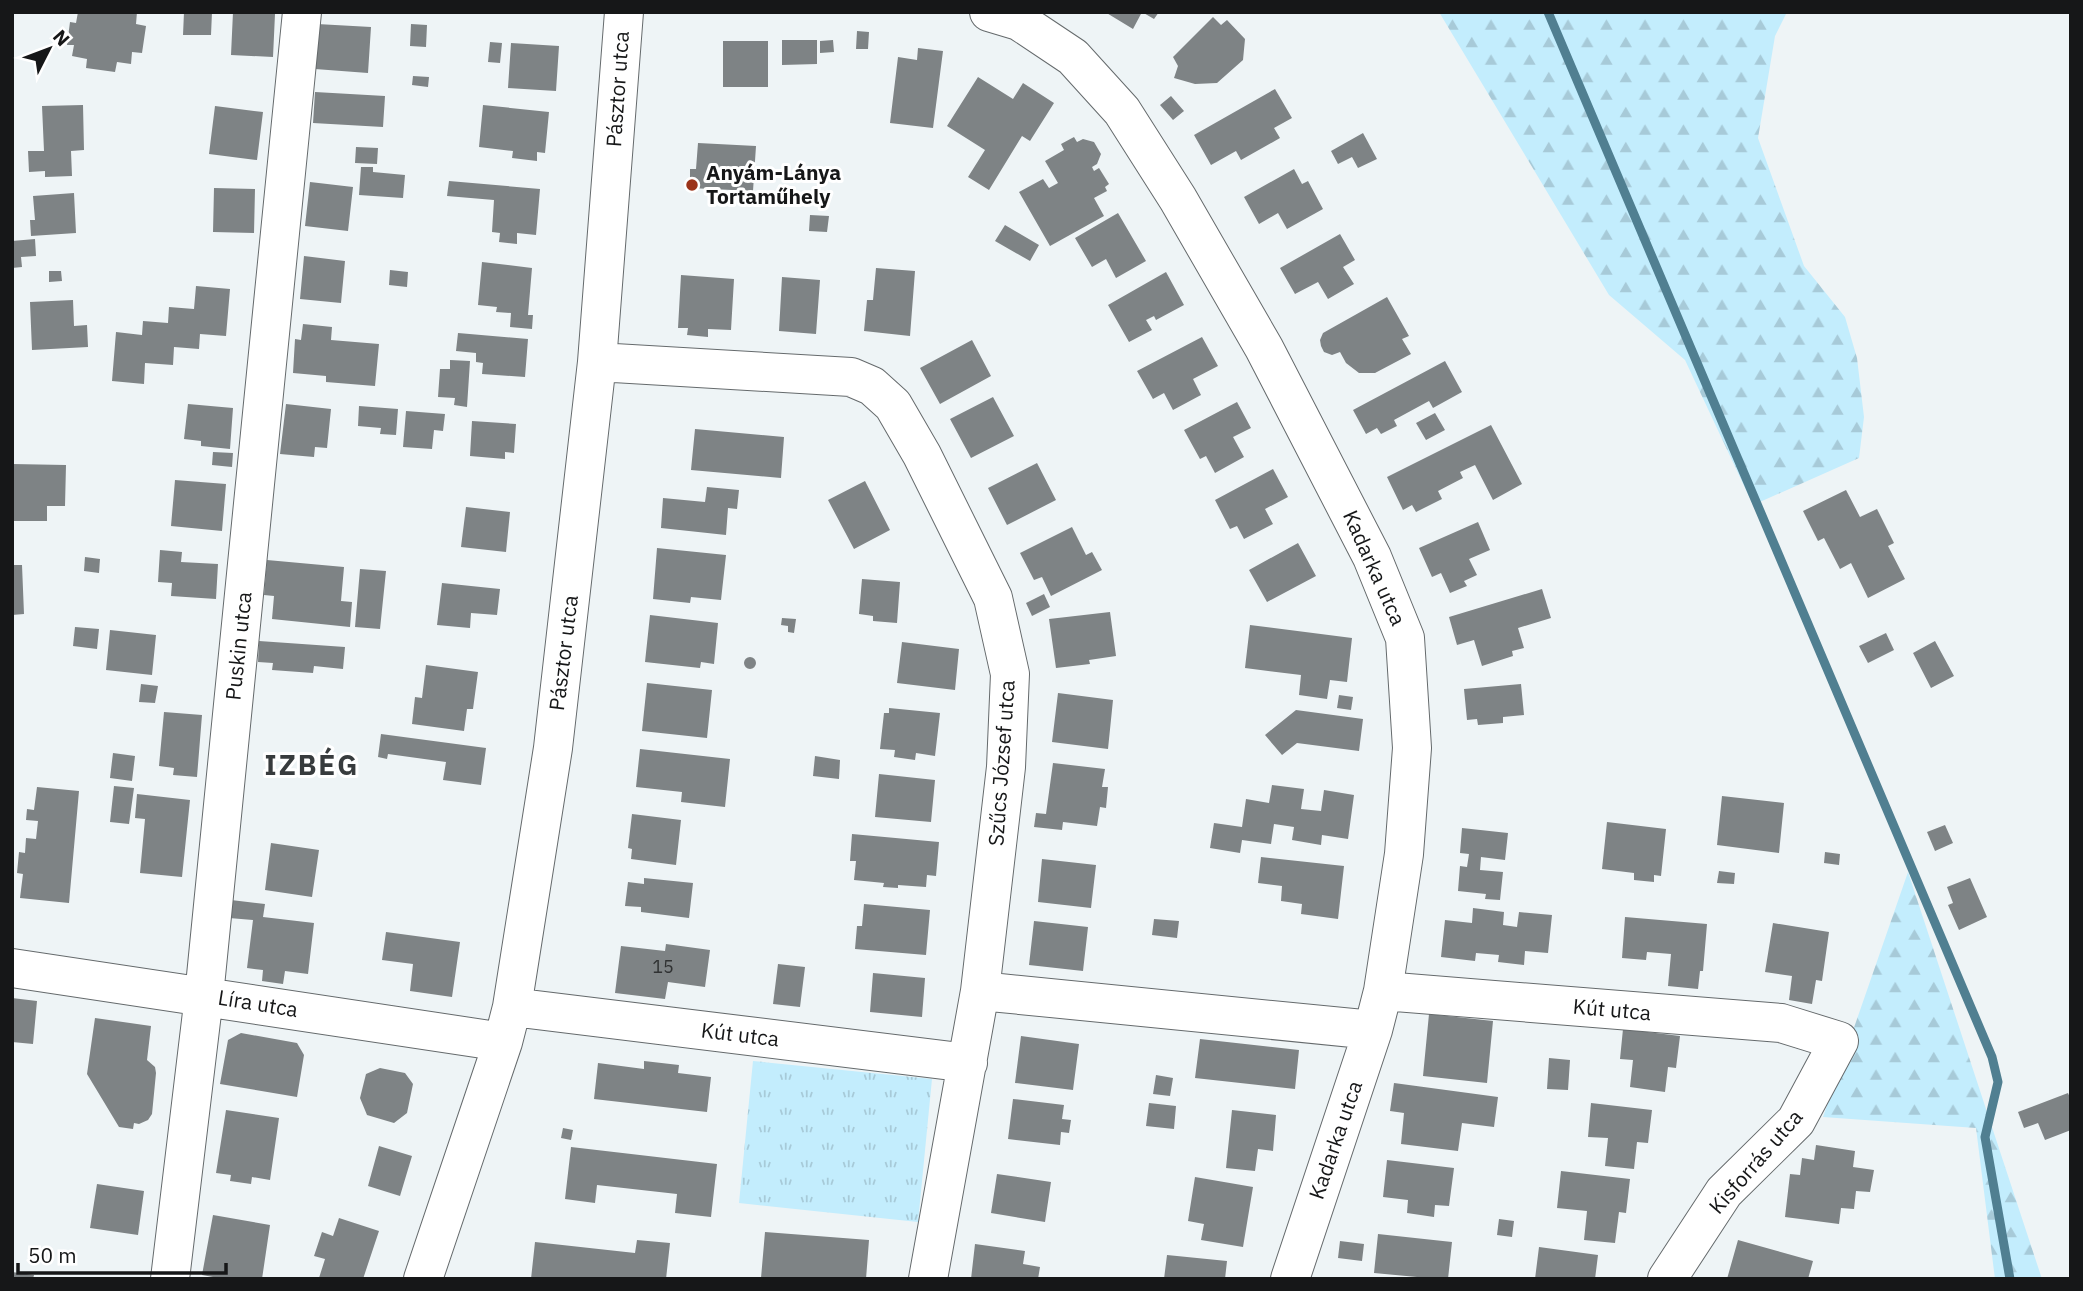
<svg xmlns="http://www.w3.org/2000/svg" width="2083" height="1291" font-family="'IBM Plex Sans',sans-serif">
<defs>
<pattern id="forest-firs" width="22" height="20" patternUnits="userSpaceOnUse" patternTransform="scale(1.75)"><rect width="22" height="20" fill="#c3edfd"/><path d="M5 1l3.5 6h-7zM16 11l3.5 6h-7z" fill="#a7cad8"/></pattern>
<pattern id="park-tufts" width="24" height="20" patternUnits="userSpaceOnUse" patternTransform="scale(1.75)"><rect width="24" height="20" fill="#c3edfd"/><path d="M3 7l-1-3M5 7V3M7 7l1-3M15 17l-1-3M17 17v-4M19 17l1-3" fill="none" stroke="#a7cad8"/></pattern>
</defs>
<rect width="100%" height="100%" fill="#eef4f6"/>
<!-- forest -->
<path fill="url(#forest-firs)" d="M1439,12H1787L1775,36L1758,138L1804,266L1845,317L1857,358L1864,417L1859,458L1753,505L1685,360L1609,295Z
M1908,872L2042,1279H1995L1976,1128L1823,1117Z"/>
<!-- park -->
<path fill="url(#park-tufts)" d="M753,1061L932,1079L918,1222L739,1203Z"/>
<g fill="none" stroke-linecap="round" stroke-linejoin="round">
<!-- stream -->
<path stroke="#507f91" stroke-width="9" d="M1548,12L1992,1057L1998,1082L1985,1137L2010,1279"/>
</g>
<!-- building -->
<path fill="#7e8385" d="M78,12H137L136,24L146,26L142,53L132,52L131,64L117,62L115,72L86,68L87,59L72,56L74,45H67L70,22L76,23Z
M184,12H212L211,35H183Z
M233,12L275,14L273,57L231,55Z
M1105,12H1159L1154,19L1142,12L1133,29Z
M1213,17L1221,25L1227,20L1245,39L1243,60L1217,83L1195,84L1174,78L1178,66L1173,57Z
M317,24L371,27L368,73L315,69Z
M411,24L427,25L426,47L410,46Z
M857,31L869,32L868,49H856Z
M782,40H817V64L782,65Z
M833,40L834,52L820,53V41Z
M723,41H768V87H723Z
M490,42L502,43L500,63L488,62Z
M511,43L559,46L556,91L508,88Z
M918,48L943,51L933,128L890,123L898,57L917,60Z
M413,76L429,77L428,87L412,85Z
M978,77L1013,99L1023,83L1054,103L1030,141L1022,136L989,190L968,177L985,150L947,126Z
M1275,89L1292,118L1274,128L1280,138L1241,160L1236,151L1211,165L1194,135Z
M315,92L385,96L383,127L313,123Z
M1171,96L1184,111L1173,120L1160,105Z
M83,105L84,150L71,151L72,176L45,177V171L29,172L28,151H44L42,106Z
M483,105L549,112L545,153L537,152V161L512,158L513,151L479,147Z
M215,106L263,112L257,160L209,154Z
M1363,133L1377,159L1358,168L1352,157L1338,164L1331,151Z
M1074,137L1077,142L1083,139L1094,142L1101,154L1097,164L1092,167L1094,171L1099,168L1109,184L1105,187L1107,191L1094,198L1104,216L1050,246L1019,192L1043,179L1049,188L1058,183L1045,161L1064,150L1061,144Z
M698,143L756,146L753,191L690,188V169H696Z
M356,147L378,148L377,164L355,163Z
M361,167H373V172L405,175L403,198L359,195Z
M1294,169L1302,184L1308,181L1323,209L1287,229L1278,213L1259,224L1244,197Z
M449,181L540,189L536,235L517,233V244L499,242L500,233L492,232L494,200L447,196Z
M310,182L353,187L348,231L305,226Z
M214,188L255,189L254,233L213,232Z
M74,193L76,233L31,236L30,220H35L33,196Z
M1118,213L1146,261L1116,278L1106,259L1092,267L1075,238Z
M810,215L829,216L827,232L809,231Z
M1005,225L1039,245L1030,261L995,241Z
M1340,234L1355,260L1343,267L1354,284L1328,299L1318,282L1295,294L1280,268Z
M35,239L36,256L21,257L22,267L12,268V241Z
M304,256L345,261L341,303L300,299Z
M482,262L532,268L528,315H533L532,329L510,327L511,313L496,312L497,307L478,305Z
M876,268L915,271L910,336L864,331L867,300H873Z
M390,270L408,272L407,287L389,285Z
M49,271H61L62,281L49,282Z
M1166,272L1184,305L1156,320L1154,316L1146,320L1152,330L1129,342L1108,305Z
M681,275L734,279L731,330L708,329V337L687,335L688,328H678Z
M782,277L820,280L816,334L779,331Z
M196,286L230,289L226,336L200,334L199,349L174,347L173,365L145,363L144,384L112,381L116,332L142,335L143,321L168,323L169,307L194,309Z
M1387,297L1409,336L1402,339L1411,354L1375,373H1359L1346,363L1340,352L1332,355L1324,352L1321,346L1320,340L1323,333Z
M73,300L74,326L87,325L88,347L32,350L30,302Z
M303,324L332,327L331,340L379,344L375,386L326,382V376L293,373L295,339L301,340Z
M458,333L528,339L525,377L482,374L483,363L476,362V353L456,351Z
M1202,337L1218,366L1193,379L1201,395L1173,410L1164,393L1153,399L1137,371Z
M972,340L991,376L940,404L920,368Z
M450,360L470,361L467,407L454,405L455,398L438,397L440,369H450Z
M1445,361L1462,392L1433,408L1429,401L1394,420L1397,426L1381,434L1377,428L1366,434L1353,410Z
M993,397L1014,436L971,458L950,419Z
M1237,402L1251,428L1233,437L1244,457L1215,473L1206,456L1200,459L1184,430Z
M188,404L233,408L230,449L201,446V441L184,439Z
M286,404L331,409L327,448L315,447L314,457L280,454Z
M359,406L398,409L396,435L380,434L381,428L358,426Z
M406,411L445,414L443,431L434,430L432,449L403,447Z
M1435,413L1445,430L1426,440L1416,423Z
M472,421L516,424L514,453L505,452V459L470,456Z
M1491,425L1522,484L1493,500L1475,465L1460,472L1463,478L1438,491L1442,499L1416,512L1412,505L1403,510L1387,477Z
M695,429L784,437L781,478L691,470Z
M213,452L233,453L232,467L212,465Z
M1037,463L1056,500L1007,525L988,488Z
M12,464L66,465L65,506H47V521H12Z
M1273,469L1288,497L1265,509L1273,524L1244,539L1237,526L1230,529L1215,500Z
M175,480L226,484L222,531L171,526Z
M865,481L890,530L854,549L828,500Z
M707,487L739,490L737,509L728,508L726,535L661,528L663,498L705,502Z
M1846,490L1860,517L1877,509L1894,543L1888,546L1905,579L1868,598L1851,563L1840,569L1824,538L1818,541L1803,511Z
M466,507L510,512L506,552L461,547Z
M1478,522L1490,550L1469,559L1477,575L1464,581L1467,586L1450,593L1441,573L1432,577L1419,548Z
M1072,527L1086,555L1092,552L1102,570L1051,596L1042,577L1034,580L1020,553Z
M1298,543L1316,576L1267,602L1249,570Z
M657,548L726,555L721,600L691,597L690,603L653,599Z
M160,550L182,552L181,562L218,564L216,599L171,596L172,583L158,582Z
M85,557L100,559L99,573L84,571Z
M267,560L344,567L341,601L352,602L350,627L272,619L274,596L264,595Z
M12,565H22L24,614L12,615Z
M360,569L386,571L380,629L355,627Z
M862,579L900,582L897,623L873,621V616L859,614Z
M442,583L500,589L497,615L471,613L470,628L437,625Z
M1542,589L1551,618L1518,628L1524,648L1512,651L1513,656L1482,666L1474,640L1457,645L1449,617Z
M1044,594L1050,607L1032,616L1026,603Z
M1110,612L1116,656L1089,660L1090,664L1056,668L1049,619Z
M650,615L718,623L714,664L701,662L700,668L645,662Z
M782,618L796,619L794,633L788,632V626L781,625Z
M1250,625L1352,638L1347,682L1330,680L1327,699L1299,695L1301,675L1245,668Z
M75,627L99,629L97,649L73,646Z
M110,630L156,635L152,675L106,670Z
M1886,633L1894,650L1868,663L1859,646Z
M259,641L345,647L343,669L314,666L313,673L272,670L273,663L258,662Z
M1935,641L1954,676L1931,688L1913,653Z
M902,642L959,649L955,690L897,683Z
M744 663a6 6 0 1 1 12 0a6 6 0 1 1-12 0Z
M426,665L478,672L473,709H467L464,731L412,724L415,697L422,698Z
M647,683L712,690L707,738L642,731Z
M141,684L158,686L155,703L139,702Z
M1521,684L1524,715L1503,717V723L1478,725L1477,719L1467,720L1464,689Z
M1058,693L1113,700L1108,749L1052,742Z
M1339,695L1353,697L1351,710L1337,708Z
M889,708L940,713L935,756L916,753L915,760L894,757L895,750L880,749L884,713H889Z
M1296,710L1363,719L1359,751L1297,743L1282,755L1265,735Z
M164,712L202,715L197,777L173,775L174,768L159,766Z
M381,734L486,748L481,785L443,780L446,762L388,754L387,759L378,757Z
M640,749L730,759L725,807L681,802L682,792L636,787Z
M113,753L135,756L132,781L110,778Z
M815,756L840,760L839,779L813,776Z
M1053,763L1105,769L1102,787H1108L1106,808L1100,807L1097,826L1063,822L1062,830L1034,827L1036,813L1046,814Z
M879,774L935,780L931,822L875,817Z
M1272,785L1304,789L1301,809L1321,811L1324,790L1354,795L1348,839L1322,835L1321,845L1292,840L1294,827L1274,824L1271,844L1242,840L1240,853L1210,848L1214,823L1242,827L1246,799L1269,803Z
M114,786L134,788L129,824L110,822Z
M37,787L79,791L69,903L20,898L23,874L17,873L19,852L25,853L26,838L36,839L38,821L26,820L27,809L34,810Z
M137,794L190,800L182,877L140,873L145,819L135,818Z
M1722,796L1784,803L1779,853L1717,845Z
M632,814L681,820L676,865L631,859L632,849L628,848Z
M1607,822L1666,829L1661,876L1654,875V882L1634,880V873L1602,869Z
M1945,825L1953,843L1935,851L1927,832Z
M1462,828L1508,833L1505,860L1481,857L1480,870L1503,872L1500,900L1485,899L1486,894L1458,891L1460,866L1467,867L1469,854L1460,853Z
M852,834L939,842L936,876L927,875L926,887L898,885V888L883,887L884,883L854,880L856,861H850Z
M271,843L319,850L312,897L265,890Z
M1825,852L1840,854L1839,865L1824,863Z
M1261,857L1344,866L1338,919L1301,914L1302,904L1281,901L1282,886L1258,883Z
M1042,859L1096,865L1091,908L1038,902Z
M1719,871L1735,873L1734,884L1717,883Z
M644,878L693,883L689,918L641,912V907L625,906L628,882L644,884Z
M1970,878L1987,917L1959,930L1948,905L1953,903L1947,887Z
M231,900L265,904L263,917L314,923L308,974L285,971L283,984L262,981L263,970L247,968L253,920L229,918Z
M864,904L930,910L926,955L855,949L857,926H862Z
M1473,908L1504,912L1503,925L1517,927L1519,912L1552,915L1548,953L1525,951L1524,965L1498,962L1499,955L1476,953L1475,961L1441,957L1445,920L1472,923Z
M1625,917L1707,924L1703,971H1700L1698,989L1668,986L1671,954L1647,952L1646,960L1622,958Z
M1154,919L1179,921L1177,938L1152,935Z
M1034,921L1088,927L1083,971L1029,965Z
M1773,923L1829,932L1822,981L1816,980L1812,1004L1789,1000L1792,976L1765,972Z
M386,932L460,942L452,997L410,991L413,964L382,960Z
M666,944L710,950L705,987L668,982L665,999L615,993L621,946L665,951Z
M778,964L805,967L800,1007L773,1004Z
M873,973L925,978L922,1017L870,1012Z
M12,998L37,1001L33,1044L12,1042Z
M1429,1014L1493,1021L1487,1083L1423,1076Z
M95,1018L151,1026L147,1060L155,1067L156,1073L152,1114L148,1120L139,1124L134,1123L133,1129L119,1127L87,1074Z
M1623,1029L1680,1036L1676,1068L1668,1067L1665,1092L1630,1087L1633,1060L1620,1059Z
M241,1033L297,1043L304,1055L297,1097L220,1084L228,1040Z
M1021,1036L1079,1044L1073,1090L1015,1083Z
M1200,1039L1299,1050L1295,1089L1195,1078Z
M1549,1058L1570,1060L1568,1090L1547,1089Z
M644,1061L679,1065L678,1073L711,1077L707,1112L594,1099L598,1063L644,1069Z
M380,1068L405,1073L413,1084L407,1113L394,1123L367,1115L360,1098L366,1074Z
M1156,1075L1173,1078L1170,1096L1153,1094Z
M1394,1083L1498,1097L1494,1127L1462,1123L1458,1151L1401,1144L1404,1113L1390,1111Z
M2068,1093L2071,1100V1130L2045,1140L2038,1123L2024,1128L2018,1112Z
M1013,1099L1064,1105L1062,1119L1071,1120L1069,1133L1061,1132L1060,1145L1008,1139Z
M1149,1103L1176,1106L1174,1129L1146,1126Z
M1591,1103L1652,1110L1648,1143L1637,1142L1634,1169L1605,1166L1608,1138L1588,1137Z
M226,1110L279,1118L270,1180L252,1177L251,1184L230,1181L231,1175L216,1173Z
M1232,1110L1276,1115L1273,1151L1258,1149L1255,1171L1226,1168Z
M563,1128L573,1130L571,1140L561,1138Z
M1816,1145L1855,1151L1853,1167L1874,1170L1870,1192L1856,1191L1854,1209L1841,1208L1839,1224L1785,1217L1790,1174L1800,1175L1802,1158L1814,1160Z
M379,1146L412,1156L400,1196L368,1186Z
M571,1147L717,1164L711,1217L675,1213L677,1194L597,1185L595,1203L565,1199Z
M1387,1160L1454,1168L1449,1206L1435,1205L1434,1217L1407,1213L1408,1200L1383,1197Z
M1561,1171L1630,1179L1626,1213L1619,1212L1615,1243L1584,1240L1587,1211L1557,1208Z
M997,1174L1051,1182L1045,1222L991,1213Z
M1195,1177L1253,1187L1243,1247L1201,1240L1204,1224L1188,1221Z
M97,1184L144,1191L138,1235L90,1228Z
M213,1215L270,1225L262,1279H224L202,1275Z
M339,1218L379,1231L363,1279L319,1278L325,1259L314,1256L322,1232L333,1236Z
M1499,1219L1514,1221L1512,1237L1497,1235Z
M765,1232L869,1240L866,1279L761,1278Z
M1378,1234L1452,1242L1448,1279H1417V1277L1374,1273Z
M637,1240L670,1243L666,1279H531L535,1242L635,1253Z
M1738,1240L1813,1261L1808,1279H1727Z
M1340,1241L1364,1244L1362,1261L1338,1258Z
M975,1244L1025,1251L1023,1264L1040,1267L1038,1279H971Z
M1539,1247L1598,1255L1595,1279H1535Z
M1167,1255L1227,1261L1225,1279H1164Z
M12,1272L34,1275L33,1279H12Z"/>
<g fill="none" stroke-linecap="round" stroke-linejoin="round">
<defs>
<path id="minor" d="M989,12L1019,21L1073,57L1122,111L1178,199L1264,348L1372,557L1405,638L1412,748L1404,854L1383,991L1373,1030L1290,1279
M597,362L851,377L872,386L893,405L922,455L993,598L1010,674L1006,767L980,991L928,1279
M12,968L503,1042
M980,991L1373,1030
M1383,991L1781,1023L1839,1041L1796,1121L1724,1192L1667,1279
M512,1007L968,1063
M170,1279L204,996L302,12
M423,1279L503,1042L512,1007L553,748L597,362L624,12"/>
</defs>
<!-- minor casing -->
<use href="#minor" stroke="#656a6c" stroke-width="40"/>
<!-- minor -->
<use href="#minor" stroke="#fff" stroke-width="38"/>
</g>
<!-- markers -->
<circle fill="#9b3319" stroke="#fff" stroke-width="2.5" cx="692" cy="185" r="7"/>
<g text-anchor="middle" stroke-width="6" stroke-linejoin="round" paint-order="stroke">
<!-- number labels -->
<g font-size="18" fill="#303233">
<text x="663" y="973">15</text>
</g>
<!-- street labels -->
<g font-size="21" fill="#161718" stroke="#fff">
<text transform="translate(618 89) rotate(-86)" y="7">Pásztor utca</text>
<text transform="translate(1374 568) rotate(66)" y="7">Kadarka utca</text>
<text transform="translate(239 646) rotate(-84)" y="7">Puskin utca</text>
<text transform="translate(564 653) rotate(-83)" y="7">Pásztor utca</text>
<text transform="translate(1002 763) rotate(-86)" y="7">Szűcs József utca</text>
<text transform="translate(258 1004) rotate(9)" y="7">Líra utca</text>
<text transform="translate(1612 1010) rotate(5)" y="7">Kút utca</text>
<text transform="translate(740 1035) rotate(7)" y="7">Kút utca</text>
<text transform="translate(1336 1140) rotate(-71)" y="7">Kadarka utca</text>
<text transform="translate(1756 1162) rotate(-49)" y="7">Kisforrás utca</text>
</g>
<!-- poi labels -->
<g font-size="21" font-weight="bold" fill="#161718" stroke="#fff" text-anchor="start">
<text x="706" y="180">Anyám-Lánya<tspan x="706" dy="24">Tortaműhely</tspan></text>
</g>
<!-- district labels -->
<g font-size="28" font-weight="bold" letter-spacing="2" fill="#373b3d" stroke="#fff">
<text x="312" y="775">IZBÉG</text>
</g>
</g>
<!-- border -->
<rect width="2083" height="1291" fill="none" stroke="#161718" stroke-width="28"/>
<!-- north arrow -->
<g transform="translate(49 49) rotate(48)" stroke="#ffffff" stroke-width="5" paint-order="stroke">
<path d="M0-5L12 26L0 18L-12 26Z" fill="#161718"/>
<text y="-10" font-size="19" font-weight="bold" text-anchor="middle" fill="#161718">N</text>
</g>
<!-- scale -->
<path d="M18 1263v10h208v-10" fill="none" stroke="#161718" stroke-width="3.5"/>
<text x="28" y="1263" font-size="21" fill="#161718" stroke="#ffffff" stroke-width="5" paint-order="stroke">50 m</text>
</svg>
